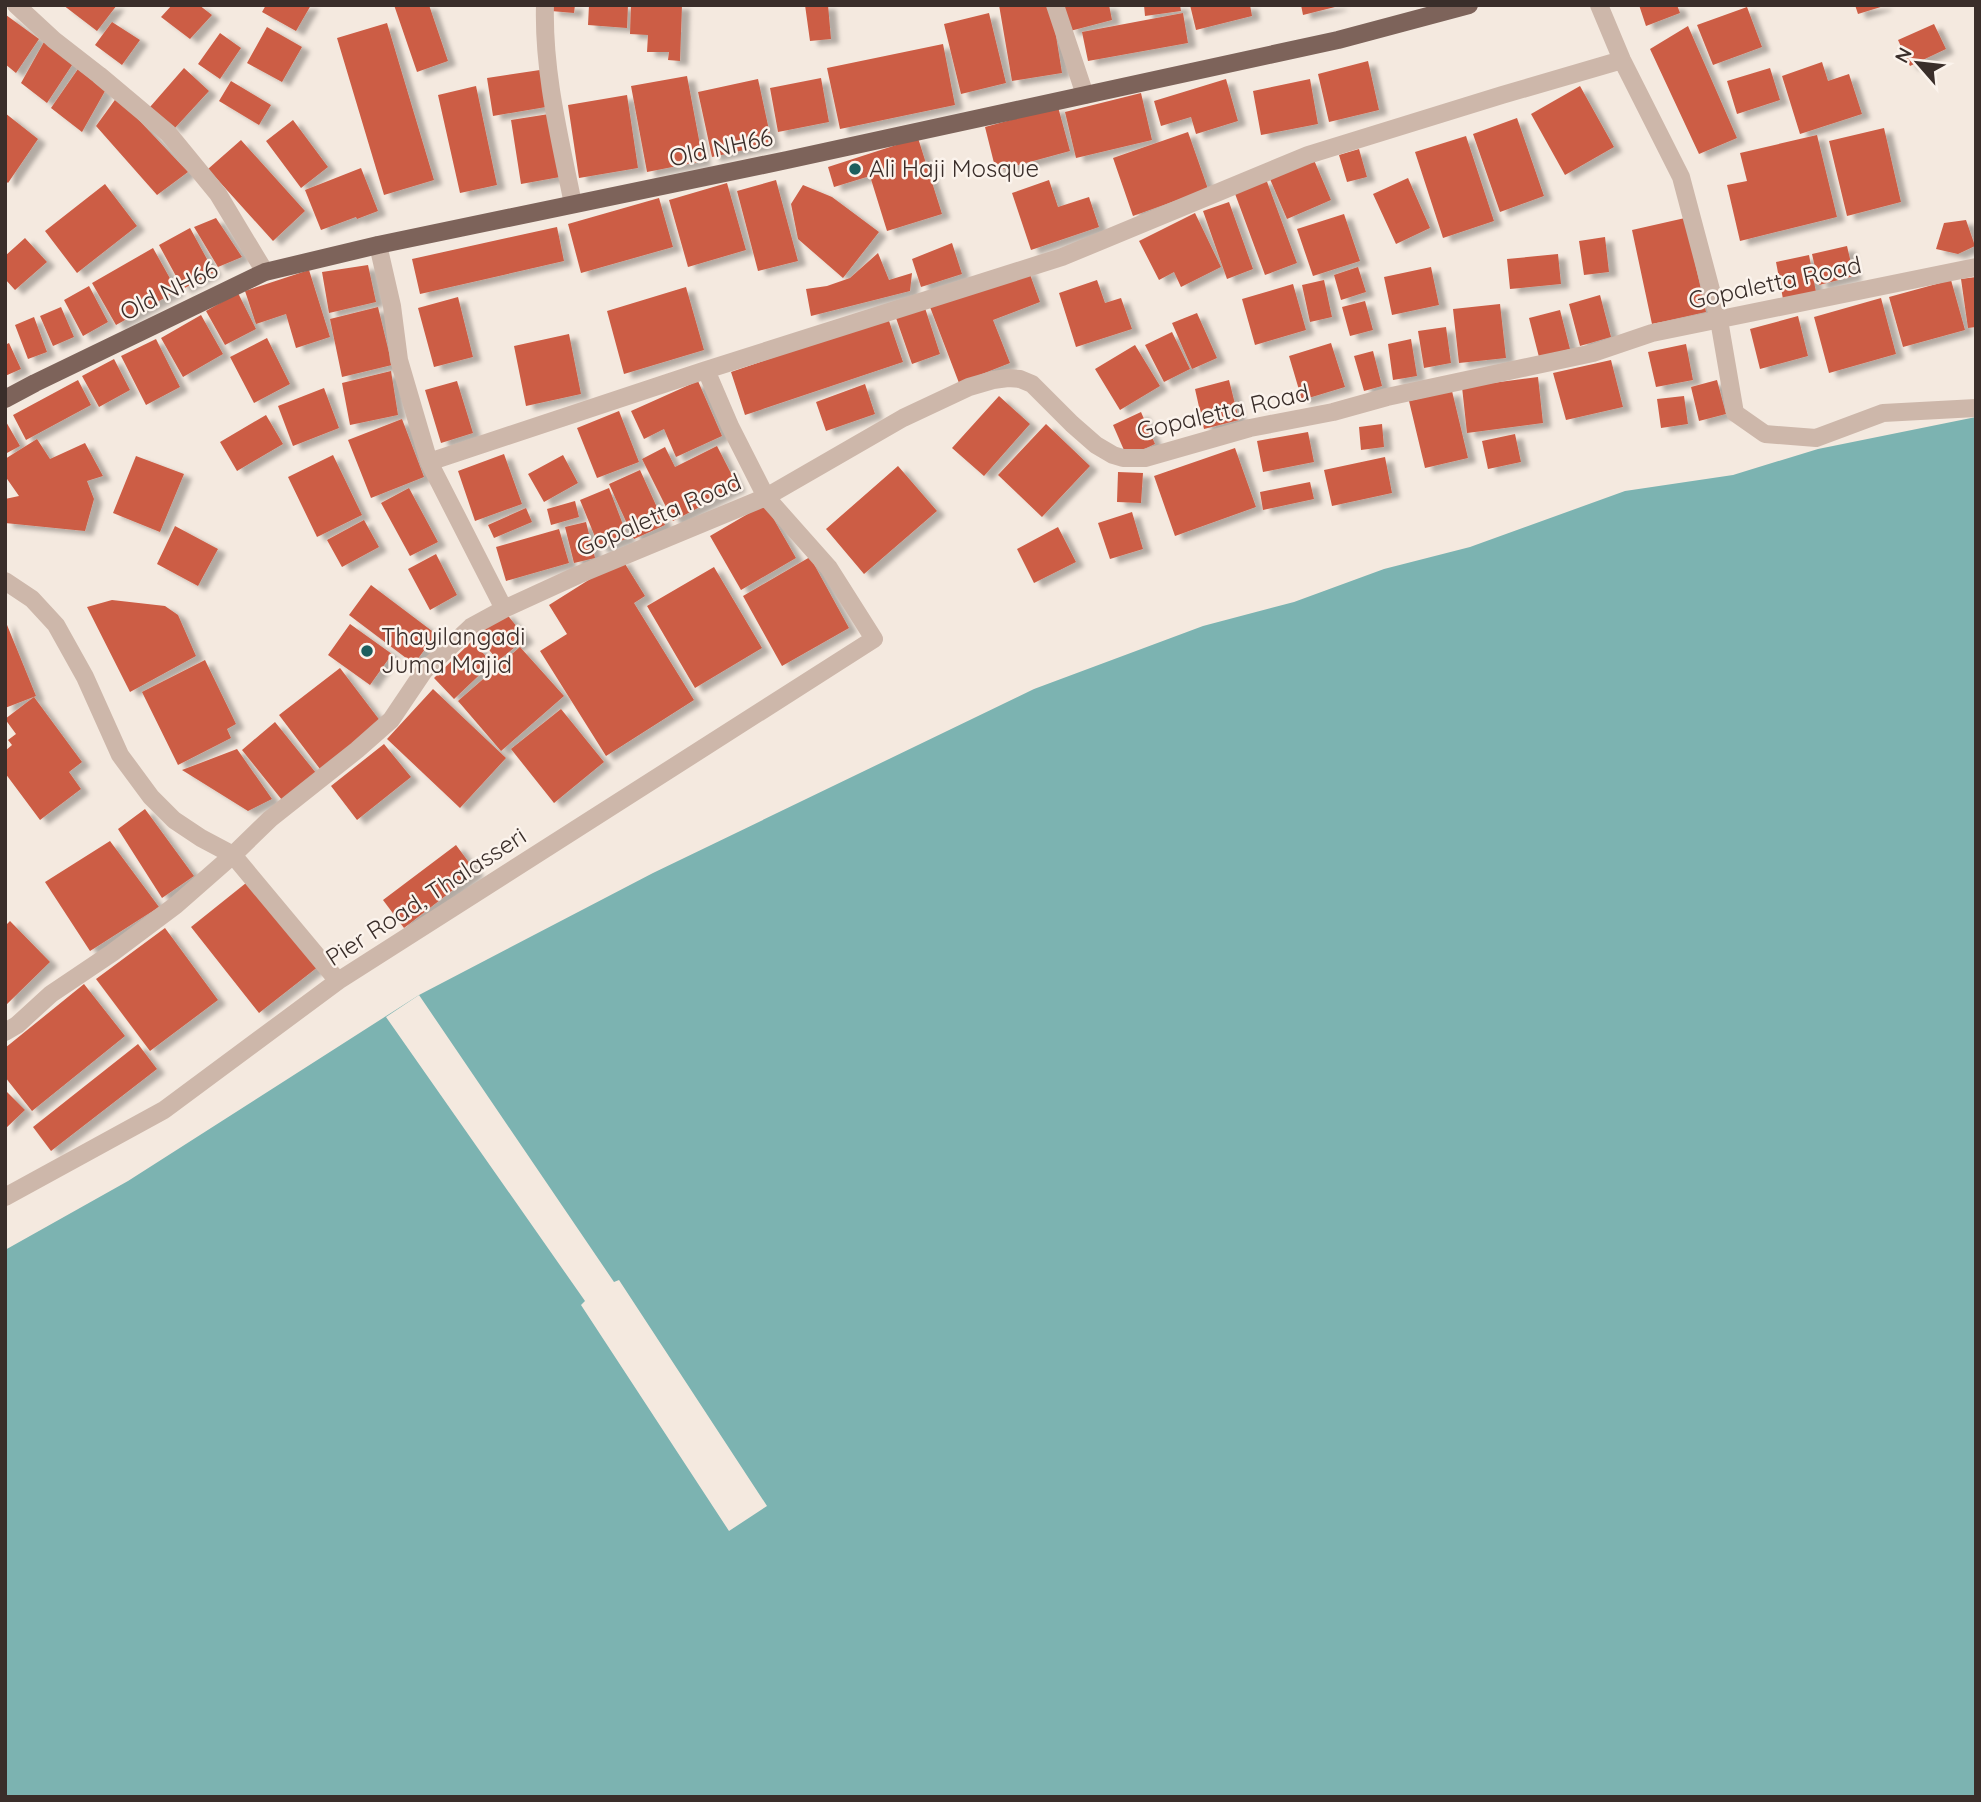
<svg xmlns="http://www.w3.org/2000/svg" width="1981" height="1802" font-family="Quicksand,sans-serif">
<defs>
<filter id="shadow"><feDropShadow dx="8" dy="4.5" stdDeviation="2" flood-color="#0004"/></filter>
</defs>
<rect width="100%" height="100%" fill="#f4e9df"/>
<!-- water -->
<path fill="#7cb3b1" d="M1976,417V1797H5V1250L128,1181L419,995L653,873L1034,689L1203,626L1294,602L1384,569L1470,547L1625,491L1733,475L1818,449Z"/>
<!-- pier -->
<path fill="#f4e9df" d="M419,995L614,1282L619,1280L767,1506L729,1531L581,1305L585,1301L386,1017Z"/>
<!-- building -->
<path fill="#cc5d45" filter="url(#shadow)" d="M63,5H117L97,31Z
M172,5H199L212,15L190,39L161,17Z
M266,5H311L296,31L262,12Z
M394,5H429L448,61L417,72Z
M551,5H575L574,13L551,11Z
M589,5H628L627,28L588,25Z
M631,5H682L680,61L668,60L669,52H647L648,35L630,34Z
M805,5H828L831,39L810,41Z
M999,5H1051L1062,73L1012,81Z
M1064,5H1109L1112,20L1070,31Z
M1144,5H1180L1181,11L1145,16Z
M1190,5H1250L1252,16L1196,30Z
M1301,5H1339V6L1303,15Z
M1639,5H1677L1680,13L1646,26Z
M1855,5H1884V6L1858,14Z
M1747,7L1762,47L1713,65L1697,25Z
M989,13L1006,83L961,94L944,24Z
M1183,13L1188,43L1088,61L1082,32Z
M6,15L39,39L16,73L5,64Z
M112,22L140,40L122,65L95,45Z
M387,23L434,180L384,195L337,38Z
M1934,24L1946,49L1910,66L1898,40Z
M1688,26L1737,138L1699,154L1650,49Z
M267,27L302,47L282,82L247,63Z
M220,33L241,48L220,79L198,64Z
M44,42L74,62L47,103L21,83Z
M943,44L955,105L840,129L827,68Z
M1368,61L1379,110L1329,122L1318,74Z
M1822,62L1828,81L1849,74L1862,114L1800,134L1782,76Z
M184,68L209,91L174,129L150,107Z
M1770,68L1780,100L1737,114L1727,81Z
M78,69L105,91L82,132L51,108Z
M540,70L546,107L493,116L487,78Z
M687,76L703,161L647,172L631,86Z
M821,78L829,122L778,132L770,88Z
M758,79L772,144L712,157L698,92Z
M1226,79L1238,121L1196,134L1191,117L1161,126L1154,101Z
M1310,79L1318,124L1261,135L1253,91Z
M231,81L271,105L259,125L219,101Z
M476,86L497,185L460,193L438,95Z
M1580,86L1614,147L1565,175L1531,114Z
M1141,93L1152,140L1076,158L1065,112Z
M627,95L638,168L579,178L568,105Z
M117,97L188,172L157,195L96,126Z
M1058,107L1070,151L996,171L985,127Z
M5,113L38,139L8,183L5,180Z
M549,114L560,177L521,184L511,120Z
M1517,118L1544,196L1500,212L1473,134Z
M293,120L328,167L301,188L266,141Z
M1884,128L1901,202L1847,216L1829,141Z
M1188,132L1208,189L1133,216L1113,158Z
M1817,135L1837,217L1740,241L1727,185L1747,181L1740,153Z
M1466,136L1494,221L1443,238L1415,152Z
M918,138L942,214L887,231L870,176L834,187L828,167Z
M241,140L305,211L273,241L208,169Z
M1359,149L1367,177L1347,182L1339,155Z
M1314,160L1331,200L1287,219L1270,179Z
M361,168L378,211L357,219L356,217L321,230L305,190Z
M1408,178L1430,228L1396,244L1373,194Z
M1266,179L1297,263L1265,275L1234,191Z
M776,180L798,261L758,271L737,191Z
M1049,180L1058,207L1089,197L1099,227L1031,250L1012,193Z
M727,183L746,250L688,267L669,200Z
M105,184L137,226L77,273L45,231Z
M803,185L832,197L879,232L843,278L798,239L791,204Z
M659,198L673,247L581,273L568,224Z
M1229,202L1253,269L1227,279L1203,211Z
M1195,213L1221,267L1181,287L1174,272L1159,280L1139,241Z
M1344,214L1360,261L1313,276L1297,229Z
M216,218L242,257L218,267L194,227Z
M1685,218L1706,312L1652,324L1632,230Z
M1966,220L1975,246L1958,254L1936,249L1944,223Z
M557,227L564,261L420,294L412,259Z
M190,228L214,272L183,289L159,245Z
M1605,237L1609,272L1584,275L1579,241Z
M25,238L47,262L15,290L5,279V256Z
M952,243L962,274L921,287L912,259Z
M1847,246L1854,276L1819,285L1812,254Z
M153,248L177,291L116,325L92,283Z
M878,253L889,280L912,273L910,291L811,316L806,289L827,286L850,278Z
M1558,254L1561,284L1510,289L1507,259Z
M1809,255L1816,292L1783,299L1776,262Z
M368,265L376,302L329,313L322,272Z
M1358,267L1366,292L1341,300L1334,275Z
M1431,267L1439,305L1392,315L1384,277Z
M1028,269L1040,302L993,320L1010,363L959,383L930,307Z
M309,270L330,337L296,348L286,314L256,324L245,291Z
M1976,277V327L1968,328L1961,279Z
M1097,280L1105,303L1121,298L1132,329L1076,347L1059,293Z
M1324,280L1332,317L1310,322L1302,285Z
M1951,280L1965,330L1903,347L1889,297Z
M1293,284L1306,330L1255,345L1242,299Z
M89,286L108,322L83,336L64,300Z
M686,287L704,350L624,374L607,311Z
M238,293L256,329L225,345L206,311Z
M1600,295L1611,337L1580,346L1569,304Z
M458,297L473,357L434,367L418,308Z
M1881,298L1896,354L1829,373L1814,317Z
M1365,301L1373,330L1350,336L1342,307Z
M1500,304L1506,358L1459,363L1453,309Z
M61,307L74,337L53,346L40,316Z
M378,307L392,365L342,377L330,319Z
M925,308L940,354L912,364L896,318Z
M1560,310L1570,349L1539,357L1529,318Z
M1197,313L1217,358L1192,369L1172,323Z
M201,315L223,354L183,377L161,338Z
M1798,316L1808,356L1760,369L1750,329Z
M34,317L47,352L28,359L15,325Z
M888,318L903,362L745,415L731,372Z
M1446,327L1451,363L1424,368L1418,331Z
M1172,332L1190,369L1164,382L1145,345Z
M569,334L581,394L526,406L514,346Z
M267,338L290,384L254,403L230,357Z
M156,339L180,387L146,405L121,356Z
M1411,339L1417,376L1393,380L1388,344Z
M9,343L21,369L5,376V345Z
M1331,343L1345,387L1302,400L1289,356Z
M1686,344L1693,380L1656,387L1648,352Z
M1135,345L1160,386L1120,410L1095,369Z
M1373,351L1382,386L1364,391L1354,356Z
M114,359L130,390L99,407L82,376Z
M1611,360L1623,407L1566,420L1553,373Z
M391,371L398,415L350,425L342,383Z
M1538,377L1543,423L1467,433L1462,387Z
M78,380L91,405L26,440L13,415Z
M1229,380L1239,420L1204,429L1195,389Z
M1717,380L1726,414L1699,421L1691,387Z
M457,381L473,433L441,443L425,390Z
M698,381L722,436L676,457L664,429L644,439L631,411Z
M865,384L875,414L826,431L816,402Z
M324,388L339,428L293,446L278,406Z
M1452,391L1468,458L1425,468L1409,401Z
M999,396L1030,424L984,476L952,448Z
M1684,396L1688,424L1661,428L1657,399Z
M619,411L639,462L597,478L577,428Z
M1141,412L1155,444L1127,457L1113,425Z
M266,415L283,444L237,471L220,442Z
M402,419L424,477L371,498L348,440Z
M5,420L20,446L5,454Z
M1046,424L1090,466L1042,517L998,475Z
M1382,424L1384,447L1361,450L1359,427Z
M1308,432L1314,462L1263,472L1257,441Z
M1515,434L1521,462L1488,469L1482,441Z
M37,439L50,459L85,443L103,476L87,481L94,499L85,531L5,523V499L19,496L5,476V459Z
M717,446L738,487L673,521L642,459L665,447L675,467Z
M1235,448L1256,507L1175,536L1154,476Z
M504,454L522,504L475,521L458,471Z
M333,455L362,515L317,537L288,477Z
M563,455L578,483L544,502L528,474Z
M136,456L184,474L160,532L113,513Z
M1385,457L1392,493L1332,506L1324,470Z
M898,466L937,511L864,574L826,529Z
M640,470L665,525L634,539L609,484Z
M1118,472L1143,473L1141,503L1117,502Z
M1310,482L1314,499L1263,510L1260,492Z
M409,488L438,542L410,556L381,503Z
M609,488L628,538L600,549L580,500Z
M575,501L579,517L551,525L547,509Z
M765,504L796,558L741,590L710,536Z
M526,508L532,522L494,538L488,525Z
M1132,512L1143,549L1110,559L1098,523Z
M364,520L379,547L342,567L327,540Z
M586,522L595,558L574,563L565,527Z
M175,526L218,549L198,586L157,564Z
M1058,527L1076,562L1034,583L1017,549Z
M559,529L569,563L506,581L496,547Z
M436,554L457,595L430,610L408,569Z
M810,557L849,628L782,666L743,596Z
M622,559L645,596L634,603L694,700L606,756L540,651L567,634L549,605Z
M714,567L762,648L695,688L647,606Z
M371,585L436,634L414,664L349,615Z
M112,600L165,606L178,615L196,656L130,692L87,607Z
M505,612L526,638L498,661L477,635Z
M5,620L36,696L5,708Z
M350,624L392,654L370,685L328,655Z
M472,641L492,663L454,699L434,678Z
M520,647L564,696L501,751L458,701Z
M205,660L236,724L227,729L231,738L178,765L142,692Z
M340,668L381,722L320,769L279,715Z
M433,689L506,758L460,808L387,739Z
M34,697L82,762L69,772L81,789L40,820L5,773V751L12,745L8,740L16,734L5,719Z
M561,709L604,762L554,803L511,749Z
M275,722L316,773L282,800L242,750Z
M384,744L411,777L357,820L331,786Z
M237,749L272,799L248,811L182,770Z
M145,809L194,876L162,898L118,829Z
M110,841L159,907L90,951L45,882Z
M456,845L476,872L404,928L383,900Z
M251,879L319,966L259,1013L191,927Z
M10,921L50,962L5,1006V926Z
M165,928L218,1000L150,1051L96,979Z
M84,984L125,1036L32,1111L5,1077V1048Z
M138,1044L157,1069L51,1151L33,1127Z
M5,1090L25,1110L5,1129Z"/>
<g fill="none" stroke-linecap="round" stroke-linejoin="round">
<!-- minor -->
<path stroke="#cdb7aa" stroke-width="18" d="M16,5L54,40L99,75L168,133L218,194L265,272
M545,5C543,72 560,139 573,204
M1055,5L1085,95
M1599,5L1622,60L1681,177L1719,320L1735,413L1765,434L1816,438L1883,413L1976,408
M378,245L392,306L399,360L429,462L504,609
M706,370L1062,257L1308,155L1502,95L1622,60
M5,581L32,599L56,625L85,677L120,755L151,797L174,820L201,838L233,855L338,981
M5,1032L17,1025L51,994L112,953L176,905L233,855L270,819L357,750L391,720L424,671L471,627L504,609L578,575L766,497L903,418L969,387L993,380L1008,378L1020,379L1032,384L1072,424L1096,445L1113,455L1123,458H1145L1250,428L1333,412L1387,397L1593,353L1652,333L1976,267
M5,1197L164,1110L338,981L874,639L829,568L766,497L730,426L706,370L429,462"/>
<!-- major -->
<path stroke="#7d635a" stroke-width="18" d="M5,399L35,383L265,272L378,245L787,160L1338,40L1469,5"/>
</g>
<!-- markers -->
<g fill="#1d5e5e" stroke="#fbf3ec" stroke-width="2.5">
<circle cx="855" cy="169" r="7"/>
<circle cx="367" cy="651" r="7"/>
</g>
<g text-anchor="middle" stroke-width="5" stroke-linejoin="round" paint-order="stroke">
<!-- street labels -->
<g font-size="24" fill="#3a2e2a" stroke="#fbf3ec">
<text transform="translate(721 148) rotate(-12)" y="8">Old NH66</text>
<text transform="translate(1775 283) rotate(-12)" y="8">Gopaletta Road</text>
<text transform="translate(169 291) rotate(-26)" y="8">Old NH66</text>
<text transform="translate(1223 412) rotate(-13)" y="8">Gopaletta Road</text>
<text transform="translate(659 515) rotate(-23)" y="8">Gopaletta Road</text>
<text transform="translate(426 897) rotate(-33)" y="8">Pier Road, Thalasseri</text>
</g>
<!-- poi labels -->
<g font-size="24" fill="#3a2e2a" stroke="#fbf3ec" text-anchor="start">
<text x="869" y="177">Ali Haji Mosque</text>
<text x="381" y="645">Thayilangadi<tspan x="381" dy="28">Juma Majid</tspan></text>
</g>
</g>
<!-- border -->
<rect width="1981" height="1802" fill="none" stroke="#3a2e2a" stroke-width="14"/>
<!-- north arrow -->
<g transform="translate(1918 63) rotate(298)" stroke="#fbf3ec" stroke-width="5" paint-order="stroke">
<path d="M0-5L12 26L0 18L-12 26Z" fill="#3a2e2a"/>
<text y="-10" font-size="19" font-weight="bold" text-anchor="middle" fill="#3a2e2a">N</text>
</g>
</svg>
